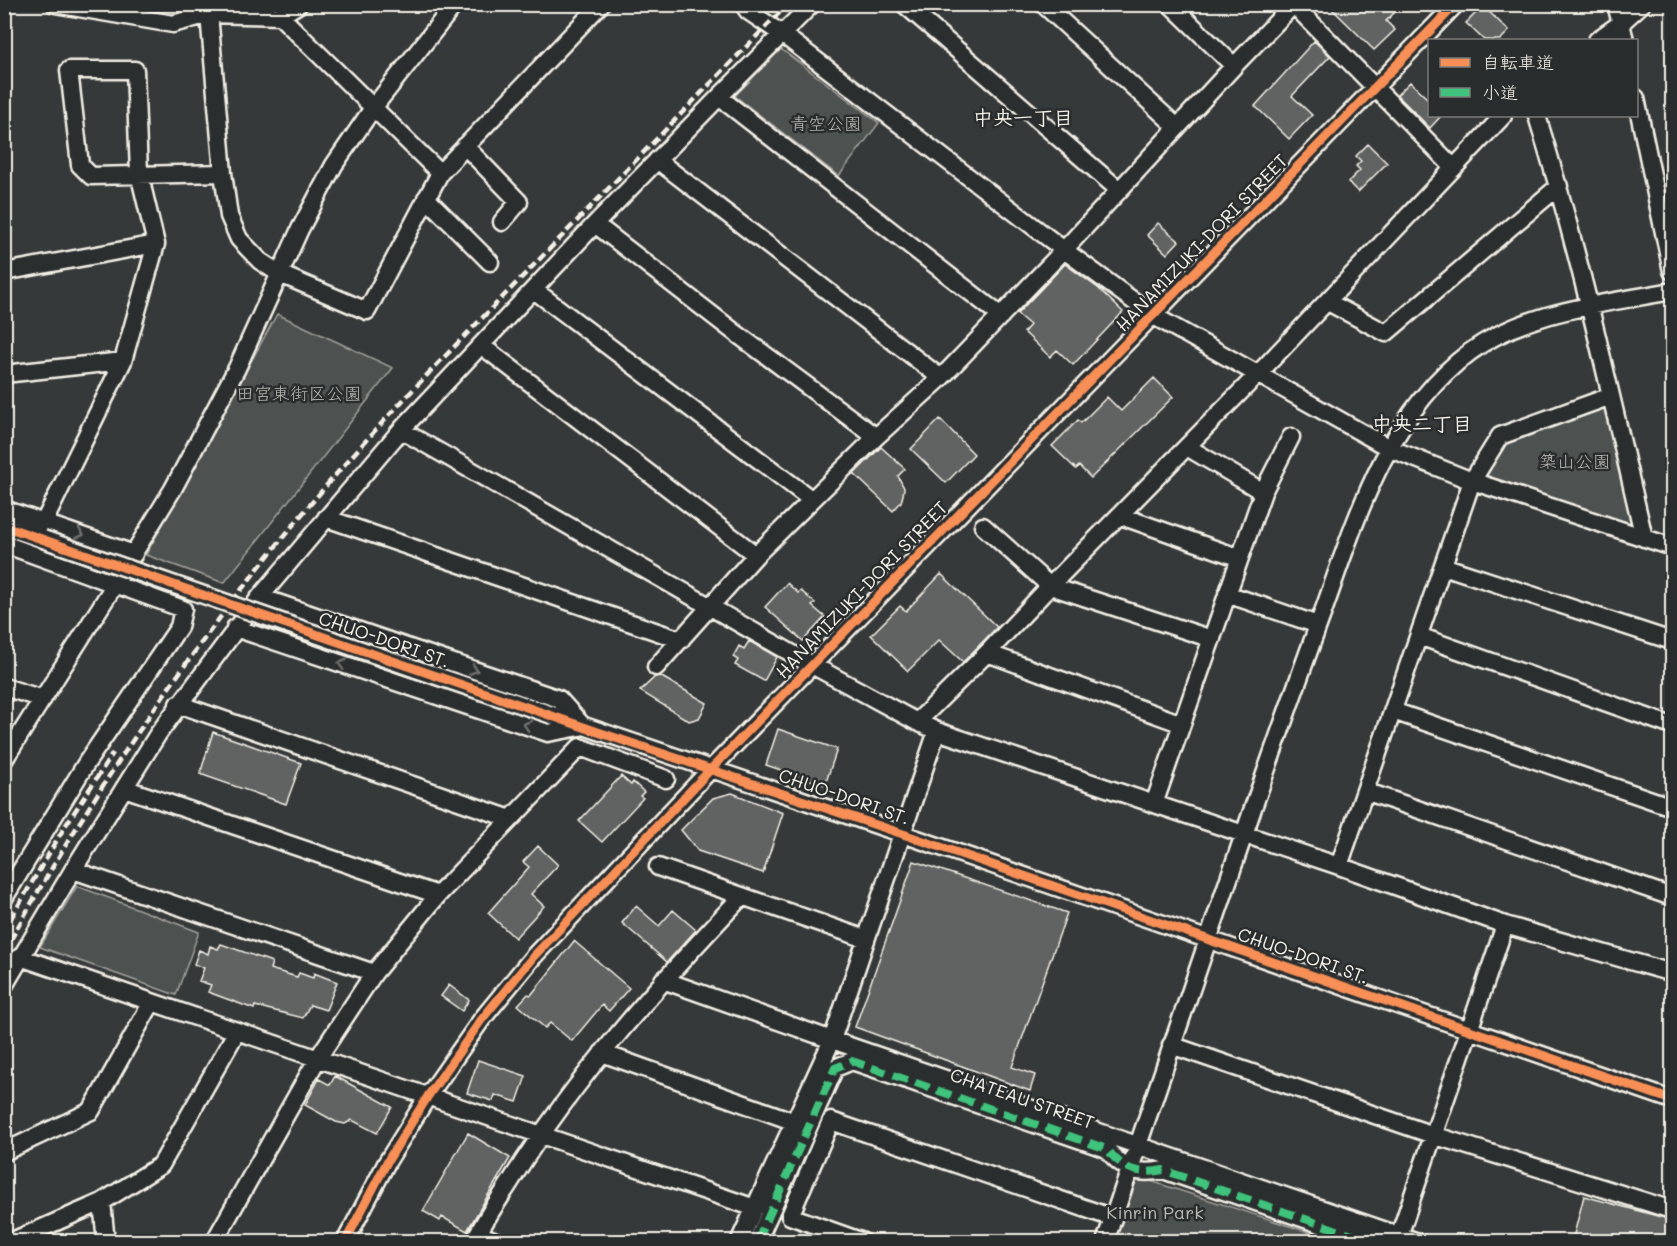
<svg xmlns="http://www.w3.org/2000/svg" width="1677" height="1246" font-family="Mali,'Klee One',sans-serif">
<rect width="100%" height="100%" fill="#363939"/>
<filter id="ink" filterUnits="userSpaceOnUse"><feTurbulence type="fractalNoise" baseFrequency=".0167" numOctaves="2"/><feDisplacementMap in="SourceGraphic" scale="12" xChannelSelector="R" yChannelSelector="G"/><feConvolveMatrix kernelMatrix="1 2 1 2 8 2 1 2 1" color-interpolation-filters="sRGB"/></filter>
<g filter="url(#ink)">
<!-- green -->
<path fill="#4e514f" stroke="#a1a19c" stroke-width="1.5" d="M781,49L879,123L839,176L735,96Z
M277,314L393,368L224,583L146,555Z
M1611,396L1644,538L1472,481L1500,436Z
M77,886L199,932L176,995L40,947Z
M1135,1176L1336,1241L1112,1242Z"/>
<!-- building -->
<path fill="#616362" stroke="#f4f1e8" stroke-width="1.5" d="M1327,4H1403L1386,21L1395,30L1374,50Z
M1483,6L1509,31L1500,40H1484L1466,23Z
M1314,41L1330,56L1292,96L1312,115L1289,139L1255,106Z
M1410,82L1430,101V116H1441L1430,128L1397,95Z
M1368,144L1387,163L1358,192L1348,182L1360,170L1356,166L1361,161L1356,156Z
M1158,223L1179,241L1167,254L1147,235Z
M1065,264L1098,288L1123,312L1073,365L1057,350L1050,357L1024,332L1030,325L1017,314Z
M1154,378L1173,397L1091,478L1079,466L1076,469L1052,446L1078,420L1081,423L1107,397L1121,411Z
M940,419L974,454L946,483L911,449Z
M881,447L905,469L898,476L904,488L903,495L901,502L893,511L854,474Z
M941,574L997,627L963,662L939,640L908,671L871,635L900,606L906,611Z
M787,583L798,593L801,591L815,603L812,606L825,617L803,641L765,607Z
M749,641L777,657L764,681L735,665L738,660L733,657L739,646L744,649Z
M660,676L707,703L699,718L689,721L640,691L655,677Z
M778,729L837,749L825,785L766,765Z
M213,732L301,763L286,804L200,774Z
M621,776L631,785L633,782L644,792L640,796L643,798L602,842L579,821Z
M732,793L783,813L763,873L698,851L681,830L713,798Z
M538,846L558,865L531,894L544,906L515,938L488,913L529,867L523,862Z
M914,861L1067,913L1012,1067L1035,1075L1030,1091L855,1027Z
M636,906L659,926L673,910L696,930L667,962L622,923Z
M574,941L629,988L609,1011L602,1005L572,1041L550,1023L545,1028L518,1005L528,994L531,995Z
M221,944L272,962L270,969L297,977L299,973L313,978L314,973L337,982L326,1010L310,1005L303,1018L255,1006L254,1009L208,992L211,985L199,981L204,968L194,964L199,950L208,954L210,946L218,949Z
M449,985L469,1000L462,1011L441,996Z
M478,1060L526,1076L517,1102L495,1095L493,1101L467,1093Z
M335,1076L392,1107L377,1133L352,1120L345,1124L336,1122L305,1105L319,1079L330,1085Z
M468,1133L510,1158L467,1231L442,1217L440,1221L423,1211Z
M1584,1196L1672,1220V1242H1572Z"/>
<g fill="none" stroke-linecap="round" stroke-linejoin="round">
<defs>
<path id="minor" d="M55,4L173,24L209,14
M299,4L280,16L209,14L223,173L229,216L239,239L260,261L280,274L367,311L440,173L601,4
M743,4L748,11L782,34L1064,250L1154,316L1389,448L1472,481L1672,547
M904,4L1119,190
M1043,4L1177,127
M1170,4L1234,66
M1293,4L1453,167
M1616,4L1625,40
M280,16L440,173
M1597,40L1621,23L1642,4
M719,97L1001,316
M1636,98L1672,271
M1537,116C1580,254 1611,396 1644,538
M465,146L519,202L502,222
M657,160L941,378
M426,198L490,262
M595,224L733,331L876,437
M4,272L156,244L139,173L135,70H69L80,165L91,176L223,173
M534,290L812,500
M1328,302L1386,333L1559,186
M482,346L756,555
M4,374L123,361
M401,430L812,665L917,722L937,731L1339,866L1505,925L1672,973
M1263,492L1291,437
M4,509L134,554
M1121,516L1240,558
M326,518L681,640
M44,522L123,361L156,244
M4,526L43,539
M983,526L1050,586L1212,639
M4,544L183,609L179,627L87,762L4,898
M1443,566L1672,641
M1227,594L1318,625
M260,597L559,699L583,726
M235,628L548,733L580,727
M1419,636L1672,726
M987,653L1182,724
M656,667L756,555L876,437L941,378L1064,250L1234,66L1294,4
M416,669L903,834L1672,1100
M4,687L43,699
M178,704L511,819
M1393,711L1672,807
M917,722L987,653L1050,586L1257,375L1503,116
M4,760L115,584L173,489L237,368L300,229L334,165L373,108L455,4
M124,788L438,895
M1365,791L1672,897
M1154,804L1263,492L1187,447
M1339,866L1472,481L1500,436L1611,396
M658,867L866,939
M73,870L374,973
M20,957L755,1208
M663,980L832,1040L1418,1242
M4,986L73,870L158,734L260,597L401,430L595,224L719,97L812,4
M1171,1045L1433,1135L1672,1210
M602,1053L795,1122
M4,1152L91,1111L152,1002
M102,1202L106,1242
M478,1234L498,1242
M1399,1236L1505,925
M10,1242L102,1202L161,1165L237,1031
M214,1242L318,1058L374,973L438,895L580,747L666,779
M345,1242L387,1162L428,1096L482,1019L533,957L711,769L1456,4
M474,1242C484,1220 499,1200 512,1179C577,1075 658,985 742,896
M739,1242L832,1040L937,731
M757,1242L835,1068L852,1061L1107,1149C1123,1170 1137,1175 1163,1170L1372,1242
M863,1242L790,1216L831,1121L1113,1218
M1105,1242C1155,1097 1203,953 1253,808C1276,743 1299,677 1323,612C1356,519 1387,414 1470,352C1527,310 1604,304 1672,291"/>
</defs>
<!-- minor casing -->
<use href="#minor" stroke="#f4f1e8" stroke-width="21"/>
<!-- minor -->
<use href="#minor" stroke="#2a2d2e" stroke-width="16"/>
<!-- rail -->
<path stroke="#f4f1e8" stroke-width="4.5" stroke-dasharray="9 4.5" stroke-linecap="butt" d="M4,930L64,828L113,753
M4,952C94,788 199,635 320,493C386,415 457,344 528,271C615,182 701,93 788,4"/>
<defs>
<path id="minor-bridge" d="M43,539L416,669"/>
</defs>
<!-- minor-bridge casing -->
<use href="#minor-bridge" stroke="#f4f1e8" stroke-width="21" stroke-linecap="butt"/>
<!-- minor-bridge -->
<use href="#minor-bridge" stroke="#2a2d2e" stroke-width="16"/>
<!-- quiet -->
<path stroke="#40c37c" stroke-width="8" stroke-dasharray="15 8" stroke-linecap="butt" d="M757,1242L835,1068L852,1061L1107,1149C1123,1170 1137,1175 1163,1170L1372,1242"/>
<defs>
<path id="cycleway" d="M4,526L598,732L903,834L1672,1100
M345,1242L387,1162L428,1096L482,1019L533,957L711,769L1456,4"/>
</defs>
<!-- cycleway casing -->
<use href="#cycleway" stroke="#2a2d2e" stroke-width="13"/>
<!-- cycleway -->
<use href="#cycleway" stroke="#f78f57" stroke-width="9"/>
</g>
<!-- one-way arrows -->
<defs><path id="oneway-chevron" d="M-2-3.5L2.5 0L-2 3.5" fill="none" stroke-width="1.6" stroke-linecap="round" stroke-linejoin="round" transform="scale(1.5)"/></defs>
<g stroke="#71726f">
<use href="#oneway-chevron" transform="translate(80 534) rotate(19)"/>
<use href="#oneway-chevron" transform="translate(342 664) rotate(-162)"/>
<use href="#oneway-chevron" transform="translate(474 670) rotate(19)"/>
<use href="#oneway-chevron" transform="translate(527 725) rotate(-162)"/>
</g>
</g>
<g text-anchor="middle" stroke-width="5" stroke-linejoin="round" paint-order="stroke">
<!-- park labels -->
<g font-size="18" fill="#bab9b2" stroke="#2a2d2e">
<text x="826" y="130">青空公園</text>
<text x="299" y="400">田宮東街区公園</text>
<text x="1575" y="468">築山公園</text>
<text x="1155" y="1219">Kinrin Park</text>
</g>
<!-- street labels -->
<g font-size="18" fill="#f4f1e8" stroke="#2a2d2e">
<text transform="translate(1202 243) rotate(-46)" y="6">HANAMIZUKI-DORI STREET</text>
<text transform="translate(862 590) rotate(-46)" y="6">HANAMIZUKI-DORI STREET</text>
<text transform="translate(384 640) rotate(19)" y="6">CHUO-DORI ST.</text>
<text transform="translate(844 797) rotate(19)" y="6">CHUO-DORI ST.</text>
<text transform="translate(1303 956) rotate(19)" y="6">CHUO-DORI ST.</text>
<text transform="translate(1022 1099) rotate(19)" y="6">CHATEAU STREET</text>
</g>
<!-- neighbourhood labels -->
<g font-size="20" font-weight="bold" fill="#f4f1e8" stroke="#2a2d2e">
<text x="1023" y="125">中央一丁目</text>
<text x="1422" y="431">中央二丁目</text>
</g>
</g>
<!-- margin -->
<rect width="1677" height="1246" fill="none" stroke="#2a2d2e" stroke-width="24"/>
<rect x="12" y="12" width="1653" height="1222" fill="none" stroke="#f4f1e8" stroke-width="2" filter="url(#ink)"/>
<!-- legend -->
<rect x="1428" y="39" width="210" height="78" fill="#2a2d2e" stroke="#7b7b78" stroke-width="1.5"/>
<rect x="1440" y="58" width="30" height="9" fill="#f78f57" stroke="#7b7b78" stroke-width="1.5"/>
<text x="1482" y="69" font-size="18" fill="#f4f1e8">自転車道</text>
<rect x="1440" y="88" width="30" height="9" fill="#40c37c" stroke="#7b7b78" stroke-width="1.5"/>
<text x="1482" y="99" font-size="18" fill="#f4f1e8">小道</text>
</svg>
